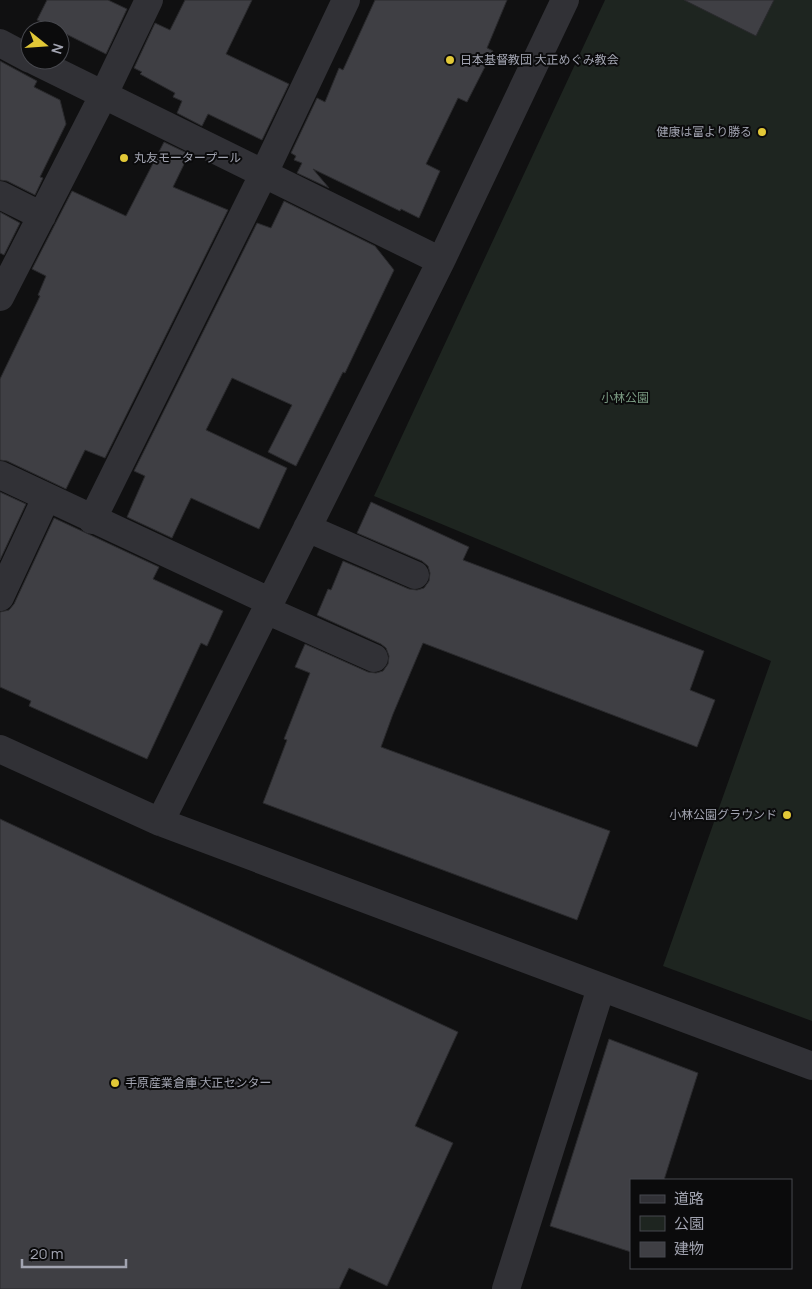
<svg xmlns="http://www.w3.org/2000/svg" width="812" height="1289" font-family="Manrope,'Noto Sans JP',sans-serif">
<rect width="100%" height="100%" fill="#101011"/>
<!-- green -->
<path fill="#1e2520" d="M605,0H812V1021L663,966L771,661L374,496Z"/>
<!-- building -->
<path fill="#3f3f44" stroke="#2a2a2d" d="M47,0H108L127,9L106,54L60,31V30L37,20Z
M185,0H252L226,54L289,84L262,140L208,114L202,126L177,113L182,101L173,97L175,93L140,74L142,72L134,68L155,23L170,30Z
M375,0H507L487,48L493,51L467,102L458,98L426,164L440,171L419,218L401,209L400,211L313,169L329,188L297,173L302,163L294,160L296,156L291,153L317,98L325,102L339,68L343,70Z
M684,0H774L756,36Z
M0,61L37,81L34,87L60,100L66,124L40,177L43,178L35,195L7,181L0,180Z
M164,142L189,154L173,187L228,210L105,458L85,450L66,489L7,461L0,460V379L40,296L38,295L46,276L32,269L72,191L126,216Z
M284,201L375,246L394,270L345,373L343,372L296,466L268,452L292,405L232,378L206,430L287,468L259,529L191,498L172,538L127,517L145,476L134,471L257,223L271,228Z
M0,212L20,223L4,255L0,253Z
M0,492L26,504L0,560Z
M371,502L469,547L463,560L704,651L690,690L715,700L697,747L423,643L393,714L381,747L610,831L577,920L263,803L287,740L284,739L310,673L295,667L305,644L368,672L376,673L383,671L388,664L389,656L386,648L381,644L317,615L328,589L331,590L343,561L409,589L417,590L424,588L429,581L430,573L428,566L422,561L357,533Z
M54,518L159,567L153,579L223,611L207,646L201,643L147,759L29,706L31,701L0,687V612L9,610L14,604Z
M0,819L458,1032L415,1126L453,1143L387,1286L349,1268L339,1289H0Z
M609,1039L698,1073L664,1180H631V1252L550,1226Z"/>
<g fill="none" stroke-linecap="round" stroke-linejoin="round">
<!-- minor -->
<path stroke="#313136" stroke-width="28" d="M0,43L30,59
M33,60L441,261
M0,195L42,216
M0,297L103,96L149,0
M0,475L271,602
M92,520L264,173L346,0
M307,528L415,575
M0,597L46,498
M266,610L374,658
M0,749L160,822L812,1066
M160,822L441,261L565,0
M506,1289L601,988"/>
</g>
<!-- markers -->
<g fill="#e2c837" stroke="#0b0b0c" stroke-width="2">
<circle cx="450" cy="60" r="5"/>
<circle cx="762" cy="132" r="5"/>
<circle cx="124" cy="158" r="5"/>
<circle cx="787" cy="815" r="5"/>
<circle cx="115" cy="1083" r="5"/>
</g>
<g text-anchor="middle" stroke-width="4" stroke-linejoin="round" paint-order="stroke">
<!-- poi labels -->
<g font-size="12" fill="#a2a4b1" stroke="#0b0b0c" text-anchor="start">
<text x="460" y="64">日本基督教団 大正めぐみ教会</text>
<text x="752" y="136" text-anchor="end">健康は富より勝る</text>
<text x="134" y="162">丸友モータープール</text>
<text x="777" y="819" text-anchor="end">小林公園グラウンド</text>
<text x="125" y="1087">手原産業倉庫 大正センター</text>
</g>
<!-- park labels -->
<g font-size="12" fill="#7a9a82" stroke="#0b0b0c">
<text x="625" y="402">小林公園</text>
</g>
</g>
<!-- legend -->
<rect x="630" y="1179" width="162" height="90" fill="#0b0b0c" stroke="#47484e"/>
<rect x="640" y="1195" width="25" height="8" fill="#313136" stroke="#47484e"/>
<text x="674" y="1204" font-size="15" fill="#a2a4b1">道路</text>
<rect x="640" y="1216" width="25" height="15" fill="#1e2520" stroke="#47484e"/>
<text x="674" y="1229" font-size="15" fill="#a2a4b1">公園</text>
<rect x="640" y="1242" width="25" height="15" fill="#3f3f44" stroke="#47484e"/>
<text x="674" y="1254" font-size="15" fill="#a2a4b1">建物</text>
<!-- north arrow -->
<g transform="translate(45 45) rotate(107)"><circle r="24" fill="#0b0b0c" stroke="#47484e"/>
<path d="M0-4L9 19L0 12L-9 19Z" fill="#e2c837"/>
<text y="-8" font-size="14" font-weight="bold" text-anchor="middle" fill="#a2a4b1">N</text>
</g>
<!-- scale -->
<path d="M22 1259v8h104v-8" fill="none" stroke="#a2a4b1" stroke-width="2.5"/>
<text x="30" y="1259" font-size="15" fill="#a2a4b1" stroke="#0b0b0c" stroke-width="4" paint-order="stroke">20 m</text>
</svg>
